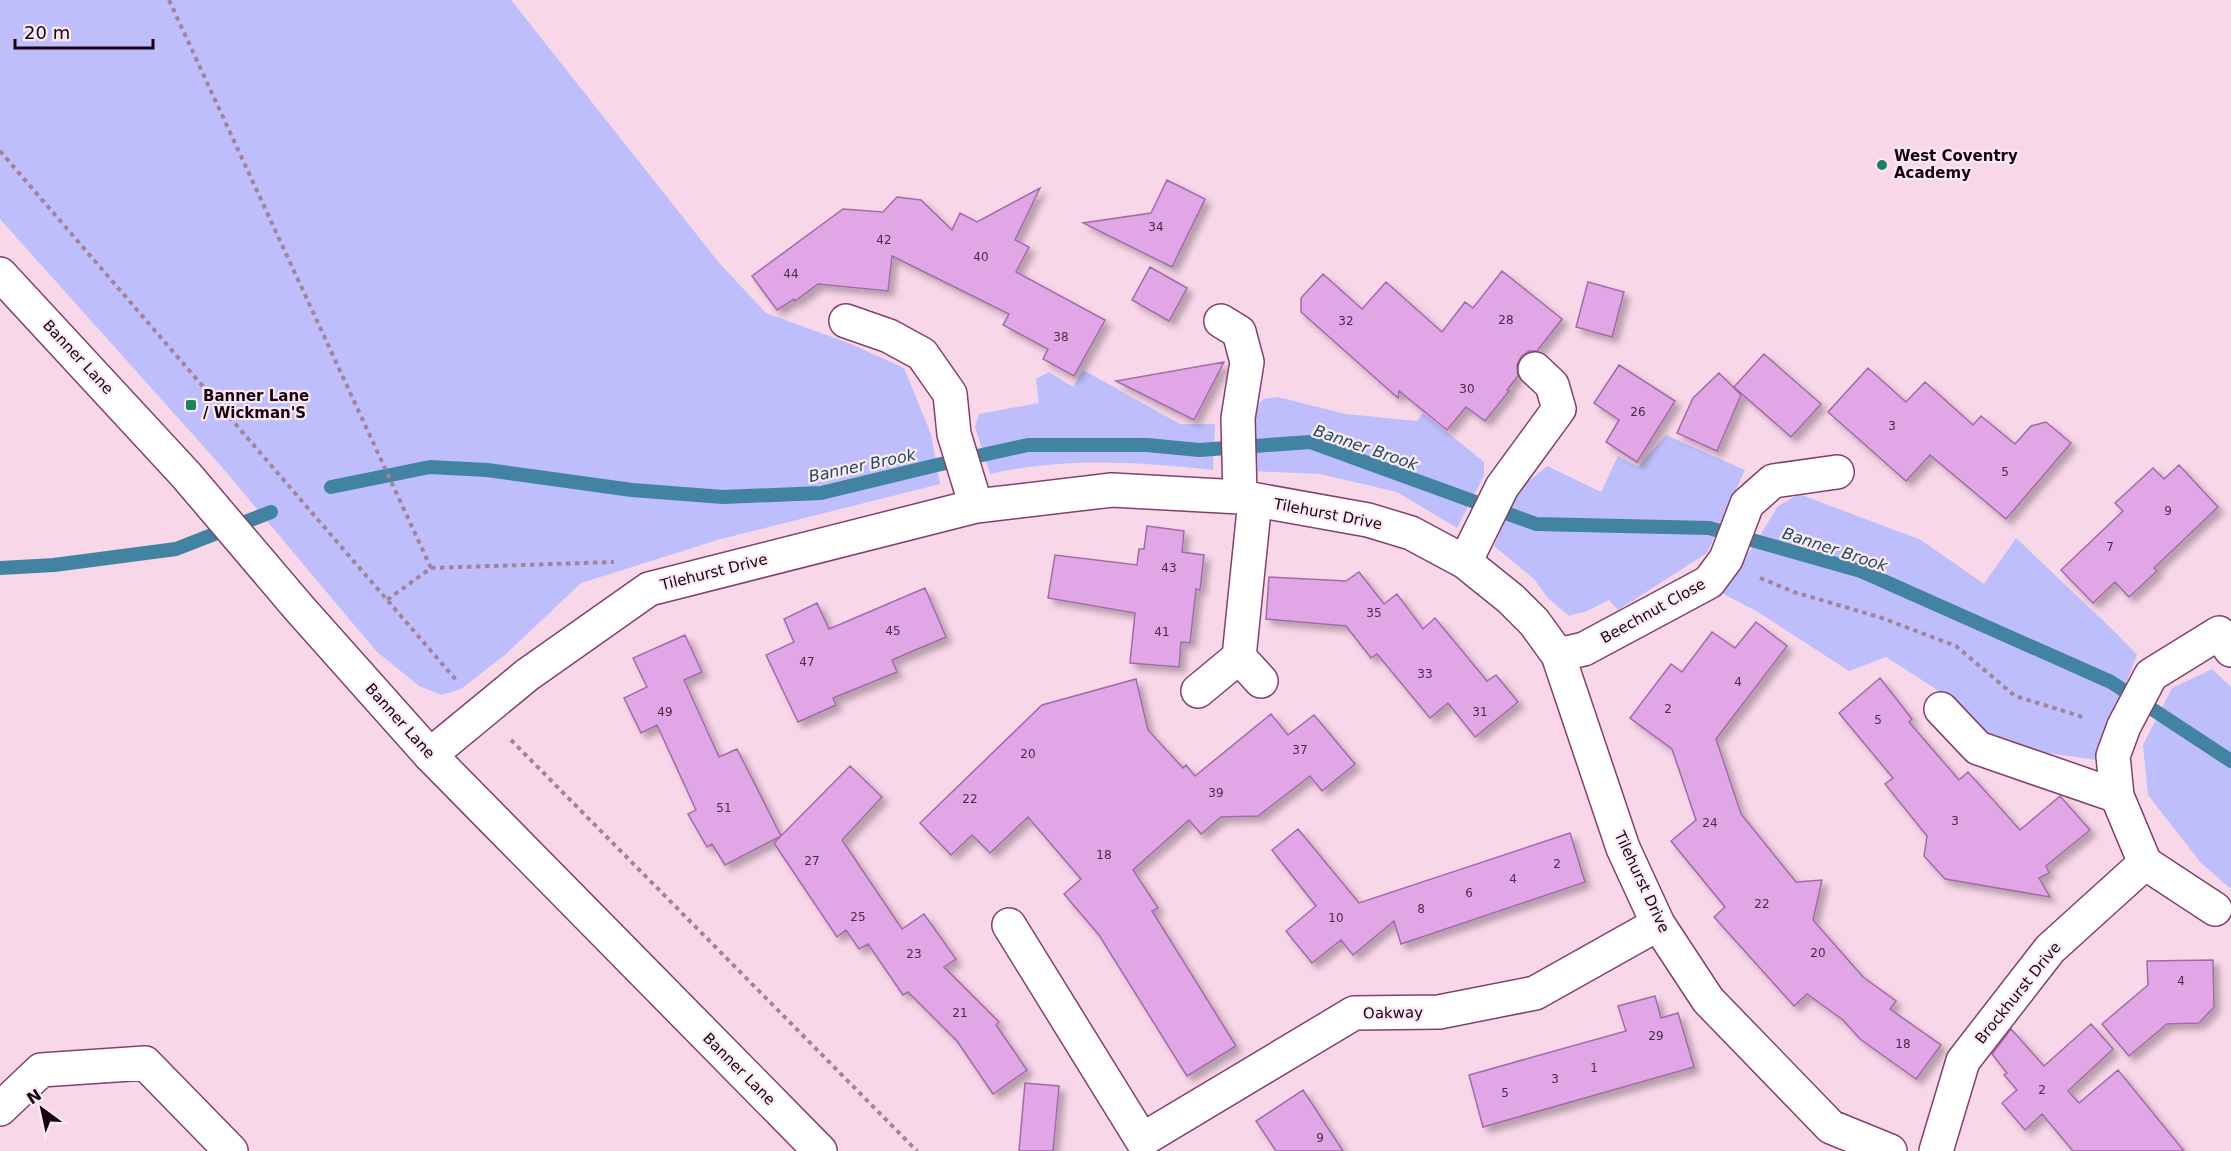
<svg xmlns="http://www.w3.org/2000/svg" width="2231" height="1151" font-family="'DejaVu Sans',sans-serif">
<defs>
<filter id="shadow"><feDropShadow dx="5.5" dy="5.5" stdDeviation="3" flood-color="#0004"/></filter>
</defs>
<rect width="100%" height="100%" fill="#f8d7e9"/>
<!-- green -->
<path fill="#bdbefb" d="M0,0H511L720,264L766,313L851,344L904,368L931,434L940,484L721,539L581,583L506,654L461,689L442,695L419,686L376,651L221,466L0,219Z
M1083,370L1180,424H1215L1213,470C1137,462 1065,457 990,474L975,427L979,414L1039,403L1036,379L1049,372L1073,387Z
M1278,397L1346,414L1417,421L1423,413L1484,462V476L1457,528L1397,492L1320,474L1252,471L1254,407L1264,399Z
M1666,435L1745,470L1707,553L1618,610L1609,600L1587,611L1569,616L1548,598L1534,579L1494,546L1517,491L1547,466L1601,492L1618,456L1638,467Z
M1799,494L1921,540L1984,584L2016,538L2116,633L2137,655L2096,760L2048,753L1980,730L1942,693L1886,657L1849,671L1758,612L1714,589L1751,550L1778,506Z
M2212,669L2231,687V889L2201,863L2148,795L2143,745L2172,688Z"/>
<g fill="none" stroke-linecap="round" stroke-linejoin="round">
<!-- stream -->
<path stroke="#4183a0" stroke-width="14" d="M331,487L430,467L487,470L632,490L723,497L821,493L937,465L1028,445H1147L1199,450L1310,442L1536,524L1709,528L1861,571L2111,682L2231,761
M0,568L54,565L176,549L271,512"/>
</g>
<!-- building -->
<path fill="#e0a6e6" stroke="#a26ba8" stroke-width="1.5" filter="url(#shadow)" d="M1167,180L1205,199L1172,267L1083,223L1151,213Z
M1040,188L1015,240L1029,247L1016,272L1105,320L1074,376L1043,359L1048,349L1003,325L1009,314L892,256L888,291L818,284L795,301L794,299L777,310L752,276L843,209L883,212L897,197L921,200L952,230L960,213L977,222Z
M1150,267L1187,288L1169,321L1132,300Z
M1502,271L1562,319L1537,351H1529L1521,357L1517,365L1518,376L1507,390L1509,391L1485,421L1466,407L1447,430L1399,391L1398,398L1301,312V298L1323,274L1362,309L1386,282L1442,332L1465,302L1473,308Z
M1588,282L1624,292L1612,337L1576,327Z
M1764,354L1821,404L1791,437L1734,387Z
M1224,362L1194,420L1116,381Z
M1619,365L1675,401L1637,462L1606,442L1619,420L1594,403Z
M1868,368L1906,402L1925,382L1973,425L1981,416L2015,444L2031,426L2046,422L2071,443L2006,519L1930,455L1906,481L1828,412Z
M1719,373L1741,395L1717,451L1677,433L1693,398Z
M2179,465L2218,507L2154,568L2157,571L2129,597L2115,582L2093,603L2061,570L2123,511L2115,503L2153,468L2164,479Z
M1147,526L1184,531L1182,552L1204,555L1200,590L1196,589L1190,643L1181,642L1179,667L1130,663L1135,613L1048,598L1055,555L1137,565L1139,549H1144Z
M1359,572L1384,604L1397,594L1423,629L1435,618L1487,681L1496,675L1518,702L1475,737L1448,703L1430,718L1377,654L1371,658L1346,626L1266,619L1269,577L1346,581Z
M925,588L946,637L892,660L897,672L833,698L836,705L798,722L766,655L794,642L784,619L817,603L829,629Z
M1756,622L1787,646L1716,739L1741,814L1796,882L1822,880L1813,920L1863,977L1896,1001L1890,1009L1941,1045L1916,1079L1860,1039L1843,1020L1807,994L1794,1006L1714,917L1725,907L1671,841L1696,820L1672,749L1630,718L1671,664L1682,672L1712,632L1735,648Z
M685,635L702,672L684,680L719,757L737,749L781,836L725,865L712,844L707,847L688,814L696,810L657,725L641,733L624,698L647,687L633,658Z
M1880,678L1912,719L1909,722L1959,780L1968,772L2020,830L2060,796L2090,830L2046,866L2049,873L2039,878L2050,897L1945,879L1924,856L1927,836L1885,784L1893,778L1839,713Z
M1136,679L1148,730L1183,768L1186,765L1195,776L1271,714L1288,735L1314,715L1355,764L1322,791L1310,776L1258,816L1221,817L1201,834L1189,820L1133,870L1158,908L1152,911L1236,1046L1187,1076L1099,935L1064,894L1081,879L1028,817L990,853L972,835L951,855L920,823L1042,705Z
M850,766L882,797L842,840L902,929L924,914L956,959L944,967L999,1022L996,1025L1027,1070L993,1094L957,1041L908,992L903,995L868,944L859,949L846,930L837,937L774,843Z
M1298,829L1359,903L1570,833L1585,882L1401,944L1394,921L1353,955L1341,940L1312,963L1286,931L1316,906L1272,850Z
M2213,960L2214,1007L2199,1023L2167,1024L2129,1056L2102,1024L2148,985L2147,961Z
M1655,996L1661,1018L1678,1013L1694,1067L1483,1127L1469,1075L1626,1031L1618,1006Z
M2091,1024L2113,1049L2068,1091L2079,1103L2118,1070L2184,1151H2073L2042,1114L2025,1130L2002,1103L2017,1090L2004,1075L2007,1073L1992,1054L2011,1029L2044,1066Z
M1025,1083L1059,1086L1053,1151H1019Z
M1303,1090L1343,1151H1276L1256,1121Z"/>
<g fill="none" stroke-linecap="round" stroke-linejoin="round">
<defs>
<path id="minor" d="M846,321L889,336L922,354L950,394L954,434L976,506
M1221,321L1239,332L1247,362L1238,418L1240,497
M1465,562L1502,487L1559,409L1552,385L1535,369
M1558,655L1584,649L1709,582L1726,559L1747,504L1773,481L1837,472
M1239,657L1255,500
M1198,691L1239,657L1261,681
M1941,709L1978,748L2117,796L2145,863
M430,755L527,675L649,589L976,506L1112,490L1240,497L1368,520L1411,533L1465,562L1511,599L1534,622L1558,655L1623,848L1658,924L1708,1000L1831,1127L1890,1151
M2117,796L2113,756L2124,726L2151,675L2219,633L2231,650
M1009,925L1142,1140L1354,1013L1439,1012L1535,993L1658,924
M0,1109L41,1070L145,1063L231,1151
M1936,1151L1963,1061L2050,949L2145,863L2215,909"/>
<path id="tertiary" d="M0,274L186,475L299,608L430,755L820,1151"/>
</defs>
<!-- minor casing -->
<use href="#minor" stroke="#84406b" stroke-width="36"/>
<!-- tertiary casing -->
<use href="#tertiary" stroke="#84406b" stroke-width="36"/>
<!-- path -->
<path stroke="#a28496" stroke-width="4" stroke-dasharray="4.5 4.5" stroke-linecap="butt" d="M169,0L431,568L387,600
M0,151L457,681
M431,568L614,562
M1760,578L1794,592L1879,617L1956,646L2015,696L2080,716L2082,718
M511,740L917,1151"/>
<!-- minor -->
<use href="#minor" stroke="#fff" stroke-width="33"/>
<!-- tertiary -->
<use href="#tertiary" stroke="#fff" stroke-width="33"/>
</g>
<!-- markers -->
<g fill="#1a825d" stroke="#fbeaf3" stroke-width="2">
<circle cx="1882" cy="165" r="6"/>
<rect x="185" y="399" width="12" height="12" rx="3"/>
</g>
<g text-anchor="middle" stroke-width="4.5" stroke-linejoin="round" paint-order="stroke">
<!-- number labels -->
<g font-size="12" fill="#4c2b47">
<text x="1156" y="231">34</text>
<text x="884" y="244">42</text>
<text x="981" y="261">40</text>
<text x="791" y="278">44</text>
<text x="1506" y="324">28</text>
<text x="1346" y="325">32</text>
<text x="1061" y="341">38</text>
<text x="1467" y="393">30</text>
<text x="1638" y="416">26</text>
<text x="1892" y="430">3</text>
<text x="2005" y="476">5</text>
<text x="2168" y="515">9</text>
<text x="2110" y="551">7</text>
<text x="1169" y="572">43</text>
<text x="1374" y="617">35</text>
<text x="893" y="635">45</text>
<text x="1162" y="636">41</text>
<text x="807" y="666">47</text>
<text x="1425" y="678">33</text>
<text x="1738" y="686">4</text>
<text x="1668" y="713">2</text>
<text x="665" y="716">49</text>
<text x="1480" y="716">31</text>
<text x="1878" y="724">5</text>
<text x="1300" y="754">37</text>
<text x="1028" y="758">20</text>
<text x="1216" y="797">39</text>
<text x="970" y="803">22</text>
<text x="724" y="812">51</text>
<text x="1955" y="825">3</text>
<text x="1710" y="827">24</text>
<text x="1104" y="859">18</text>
<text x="812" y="865">27</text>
<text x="1557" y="868">2</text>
<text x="1513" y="883">4</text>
<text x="1469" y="897">6</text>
<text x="1762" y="908">22</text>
<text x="1421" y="913">8</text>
<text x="858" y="921">25</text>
<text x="1336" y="922">10</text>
<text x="1818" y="957">20</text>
<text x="914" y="958">23</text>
<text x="2181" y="985">4</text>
<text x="960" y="1017">21</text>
<text x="1656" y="1040">29</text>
<text x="1903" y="1048">18</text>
<text x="1594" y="1072">1</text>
<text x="1555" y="1083">3</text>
<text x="2042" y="1094">2</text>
<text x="1505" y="1097">5</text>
<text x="1320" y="1142">9</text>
</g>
<!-- poi labels -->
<g font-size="15" font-weight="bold" fill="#1b0212" stroke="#fbeaf3" text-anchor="start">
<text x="1894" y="161">West Coventry<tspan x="1894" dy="17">Academy</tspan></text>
<text x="203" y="401">Banner Lane<tspan x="203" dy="17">/ Wickman'S</tspan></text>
</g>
<!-- street labels -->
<g font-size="15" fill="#1b0212" stroke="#fbeaf3">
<text transform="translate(78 357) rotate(47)" y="5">Banner Lane</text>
<text transform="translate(1328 514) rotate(11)" y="5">Tilehurst Drive</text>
<text transform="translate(714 572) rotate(-14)" y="5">Tilehurst Drive</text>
<text transform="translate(1653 611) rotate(-29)" y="5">Beechnut Close</text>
<text transform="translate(400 721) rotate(48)" y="5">Banner Lane</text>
<text transform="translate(1642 882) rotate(65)" y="5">Tilehurst Drive</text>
<text transform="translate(2018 993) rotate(-51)" y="5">Brockhurst Drive</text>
<text transform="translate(1393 1013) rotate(-1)" y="5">Oakway</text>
<text transform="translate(739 1069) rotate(45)" y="5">Banner Lane</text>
</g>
<!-- water labels -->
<g font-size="16" font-style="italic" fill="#1e4b5b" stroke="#fbeaf3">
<text transform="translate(1366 447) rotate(19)" y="6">Banner Brook</text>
<text transform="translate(862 465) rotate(-12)" y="6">Banner Brook</text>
<text transform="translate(1835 549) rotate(18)" y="6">Banner Brook</text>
</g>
</g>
<!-- north arrow -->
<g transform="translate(42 1109) rotate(327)" stroke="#fbeaf3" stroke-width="4.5" paint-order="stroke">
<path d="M0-4.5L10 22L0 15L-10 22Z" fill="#1b0212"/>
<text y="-9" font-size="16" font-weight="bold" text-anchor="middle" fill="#1b0212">N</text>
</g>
<!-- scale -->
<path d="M15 39v9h138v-9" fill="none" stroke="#1b0212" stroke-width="3"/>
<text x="24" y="39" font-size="18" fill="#1b0212" stroke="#fbeaf3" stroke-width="4.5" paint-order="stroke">20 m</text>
</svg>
